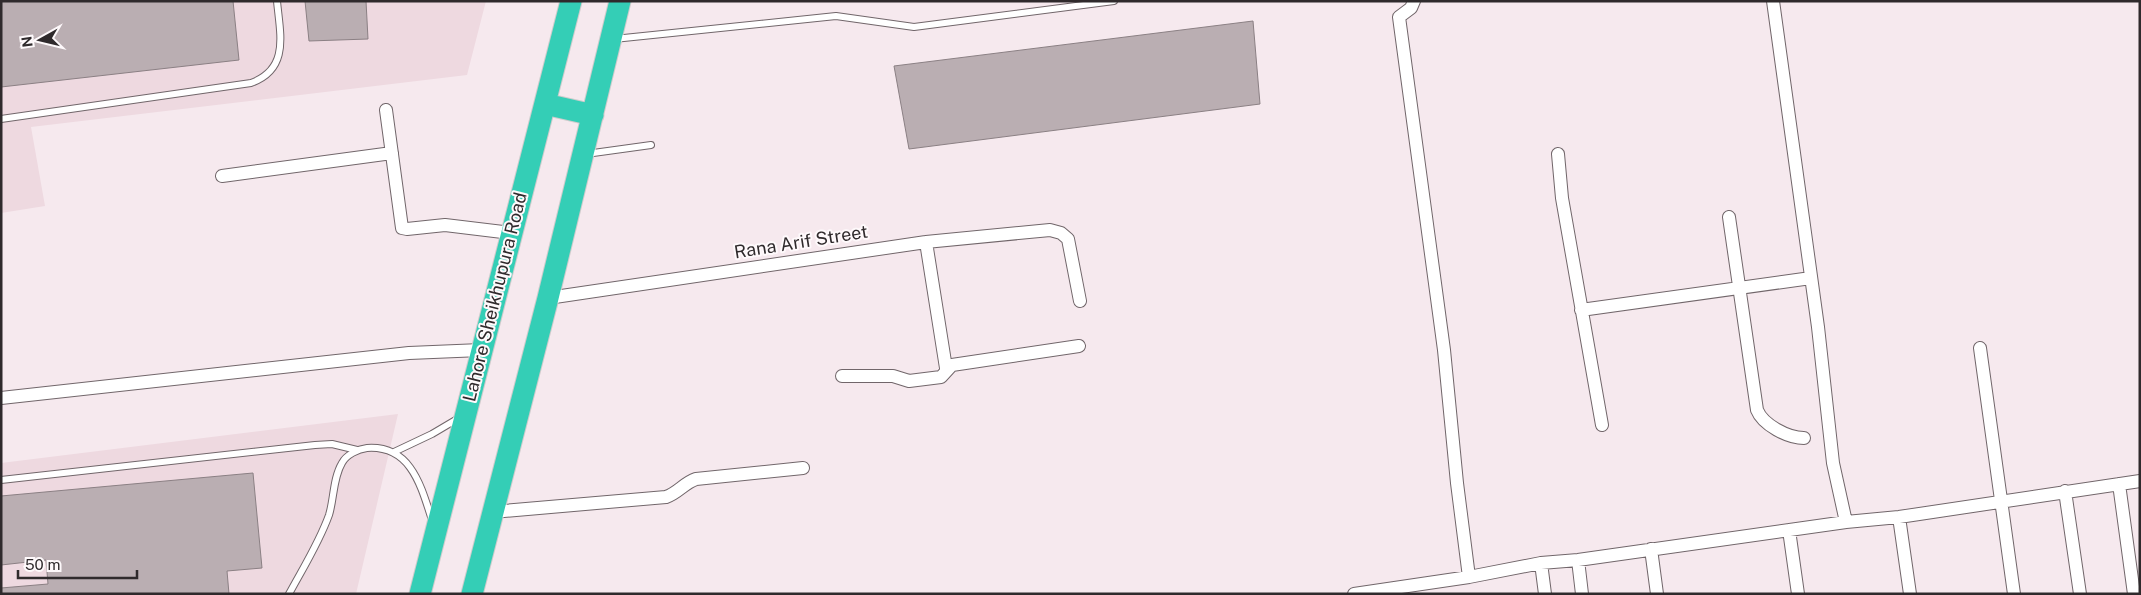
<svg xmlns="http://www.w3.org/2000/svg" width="2141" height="595" font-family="'Public Sans',sans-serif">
<rect width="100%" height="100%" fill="#f6e9ee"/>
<!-- built -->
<path fill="#eed9e0" d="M1,1H486L467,75L31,127L45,206L1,213Z
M398,414L356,594H1V463Z"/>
<!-- building -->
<path fill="#baaeb2" stroke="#8b8084" d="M1,1H233L239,60L1,87Z
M305,1H366L368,39L309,41Z
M1253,21L1260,104L909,149L894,66Z
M253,473L262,568L227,571L229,594H1V588L48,584L46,560L1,565V496Z"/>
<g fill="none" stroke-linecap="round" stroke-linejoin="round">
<defs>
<path id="service" d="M614,39L836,16L914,27L1114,1
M1,119L251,83C290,69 280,34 277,1
M586,154L651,145
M394,452L432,434L459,418
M1,480L315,445L332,444L357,450
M289,594C303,568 319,543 329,515C334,499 333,478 342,463C346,455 358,449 367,448C411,445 421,486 432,520"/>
<path id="minor" d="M1414,1L1411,8L1399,17L1444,350L1457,483L1469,577
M1773,1L1818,327L1833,463L1846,522
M386,110L402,228L407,229L445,225L511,233
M1558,154L1562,198L1602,425
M222,176L392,153
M1729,217L1757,410C1763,425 1788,438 1804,438
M926,242L946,368
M548,298L926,242L1050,230L1061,233L1068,239L1080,301
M1581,310L1811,278
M1980,348L2014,594
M842,376H893L909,381L941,377L952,365L1079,346
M1,398L409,353L481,350
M2119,484L2134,594
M2065,491L2080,594
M492,512L666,497C678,493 684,483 696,479L803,468
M1899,517L1910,594
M1789,530L1798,594
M1651,549L1657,594
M1578,560L1582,594
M1541,563L1545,594
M1354,594L1469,577L1541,563L1578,560L1846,522L1899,517L2140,481"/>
<path id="trunk" d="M545,104L593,115
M420,594L571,1
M472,594L548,298L620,1"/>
</defs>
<!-- service casing -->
<use href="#service" stroke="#71666a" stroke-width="8"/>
<!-- minor casing -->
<use href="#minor" stroke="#71666a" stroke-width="14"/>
<!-- trunk casing -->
<use href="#trunk" stroke="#cdcccc" stroke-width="23"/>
<!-- service -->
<use href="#service" stroke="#fff" stroke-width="6"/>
<!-- minor -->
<use href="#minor" stroke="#fff" stroke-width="12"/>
<!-- trunk -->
<use href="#trunk" stroke="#34ceb6" stroke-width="21"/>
</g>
<g text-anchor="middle" stroke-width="4" stroke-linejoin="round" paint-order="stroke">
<!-- street labels -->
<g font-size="18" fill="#2f2a2c" stroke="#fef9fb">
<text transform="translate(801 242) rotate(-9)" y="6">Rana Arif Street</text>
<text transform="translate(495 297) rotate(-76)" y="6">Lahore Sheikhupura Road</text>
</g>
</g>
<!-- border -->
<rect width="2141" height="595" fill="none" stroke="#2f2a2c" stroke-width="5"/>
<!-- north arrow -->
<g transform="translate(40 40) rotate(262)" stroke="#fef9fb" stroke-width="4" paint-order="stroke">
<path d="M0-4L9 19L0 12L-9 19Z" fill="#2f2a2c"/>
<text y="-8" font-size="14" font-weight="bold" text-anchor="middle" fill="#2f2a2c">N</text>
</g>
<!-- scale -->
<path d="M18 570v8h119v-8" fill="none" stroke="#2f2a2c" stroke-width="2.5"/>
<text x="25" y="570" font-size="15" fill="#2f2a2c" stroke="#fef9fb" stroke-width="4" paint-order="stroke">50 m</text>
</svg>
